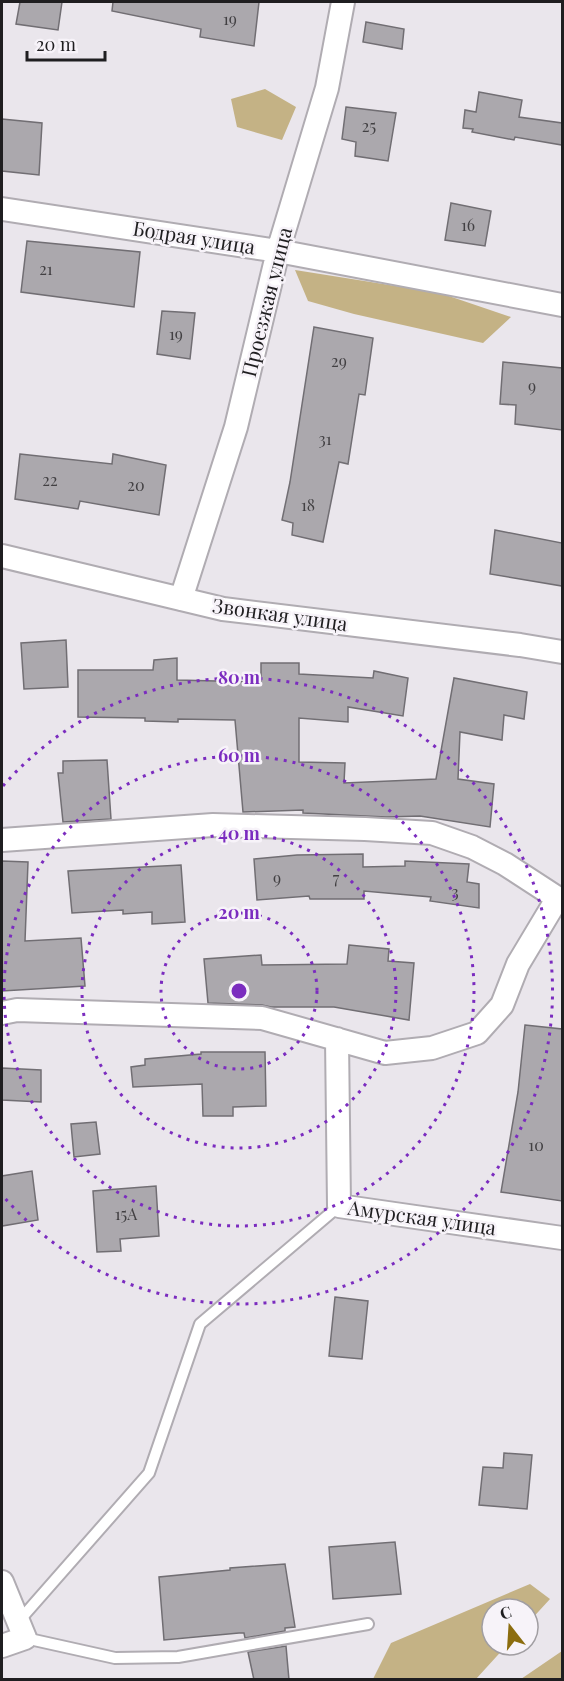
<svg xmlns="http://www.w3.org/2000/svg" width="564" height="1681" font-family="'Playfair Display',serif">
<rect width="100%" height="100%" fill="#eae6ec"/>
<!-- forest -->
<path fill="#c4b285" d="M265,89L296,107L282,140L237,127L231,99Z
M295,270L440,293L511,317L483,343L354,314L308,301Z
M530,1584L550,1599L528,1623V1609H492V1645H507L476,1679H373L391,1643Z
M562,1651V1679H521Z"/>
<!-- building -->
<path fill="#aba8ad" stroke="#716e73" stroke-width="1.5" d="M20,2H62L58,30L16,24Z
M113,2H259L254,46L200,37L201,29L112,11Z
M366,22L404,29L402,49L363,42Z
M479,92L522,100L519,117L562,123V145L515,137L514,140L472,132L473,129L463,128L465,110L476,112Z
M346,107L396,113L388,161L355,156L356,142L342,139Z
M2,119L42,123L39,175L2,171Z
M451,203L491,211L485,246L445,240Z
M27,241L140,252L134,307L21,292Z
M162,311L195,313L190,359L157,354Z
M314,327L373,338L365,395L359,394L348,464L339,462L323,542L292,535L293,523L282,520L290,482Z
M503,362L562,368V430L515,424L516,405L500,404Z
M20,454L112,464L113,454L166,465L159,515L80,501L78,509L15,499Z
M495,530L562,543V586L490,574Z
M66,640L68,687L24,689L21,643Z
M177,658V680L261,682V663H299V674L373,678L374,671L408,678L403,716L348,707V722L299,718V762L345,763L344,783L436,779L454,678L527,692L524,719L504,715L502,740L460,732L458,779L494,784L490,827L420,816L386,817L303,813V810L243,812L235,720L178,719V722L145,721V718L78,717V670H153L154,660Z
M107,760L111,819L63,822L58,773H63V761Z
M363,854V867L405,866V861L469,864L467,882L479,884V908L430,901L431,897L364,891V899H310L309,896L257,900L254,859L297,855Z
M2,861L28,862L25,941L81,938L85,986L2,991Z
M181,865L185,922L152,924V912L123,914V910L72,913L68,871Z
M349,945L389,949L388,961L414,963L409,1020L334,1007H271L262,1005L208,1003L204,959L261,955L262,965L347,964Z
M525,1025L562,1029V1201L501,1192L518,1092Z
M201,1052H265L266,1106L233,1107V1116H203L202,1084L133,1087L131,1067L145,1065V1059L201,1054Z
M2,1068L41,1070V1102L2,1100Z
M96,1122L100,1154L74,1157L71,1124Z
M32,1171L38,1220L2,1226V1176Z
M156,1186L159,1236L120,1239L121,1251L97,1252L93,1191Z
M335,1297L368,1301L362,1359L329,1356Z
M504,1453L532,1455L527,1509L479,1505L483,1467L503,1468Z
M395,1542L401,1594L333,1599L329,1547Z
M285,1564L295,1627L285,1628V1631L245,1638L244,1633H239L164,1640L159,1577L230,1570V1568Z
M286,1646L289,1680H254L248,1652Z"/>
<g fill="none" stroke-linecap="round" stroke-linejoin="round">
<defs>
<path id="lane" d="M18,1622L149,1473L200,1324L339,1206
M25,1638L115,1658L178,1657L368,1624"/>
<path id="street" d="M2,209L278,251L562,305
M2,556L223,609L520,645L562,652
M181,599L236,427L278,251L327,88L343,2
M2,840L213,825L365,829L432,833L472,847L505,864L562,901
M2,1013L17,1010L262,1018L385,1053L432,1048L477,1033L502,1005L518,964L557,899
M337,1039L339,1206L562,1238
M2,1582L25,1638L2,1646"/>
</defs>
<!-- lane casing -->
<use href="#lane" stroke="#b0acb2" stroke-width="14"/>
<!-- street casing -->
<use href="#street" stroke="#b0acb2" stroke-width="26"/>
<!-- lane -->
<use href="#lane" stroke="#fff" stroke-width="10"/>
<!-- street -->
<use href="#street" stroke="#fff" stroke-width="22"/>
</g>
<!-- distance rings -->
<g fill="none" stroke="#7b2cbf" stroke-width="3" stroke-dasharray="3 6">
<circle cx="239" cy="991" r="78"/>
<circle cx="239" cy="991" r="157"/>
<circle cx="239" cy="991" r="235"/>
<path d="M3 786A313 313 0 1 1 3 1196"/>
</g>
<g text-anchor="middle" stroke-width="5" stroke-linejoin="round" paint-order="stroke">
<!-- number labels -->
<g font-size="16" fill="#424043">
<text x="230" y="25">19</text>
<text x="369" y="132">25</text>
<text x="468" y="231">16</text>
<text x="46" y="275">21</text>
<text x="176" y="340">19</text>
<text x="339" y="367">29</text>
<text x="532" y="392">9</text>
<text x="325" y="445">31</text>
<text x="50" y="486">22</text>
<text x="136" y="491">20</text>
<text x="308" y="511">18</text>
<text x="277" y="884">9</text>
<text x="336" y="884">7</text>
<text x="455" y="898">3</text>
<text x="536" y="1151">10</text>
<text x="126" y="1220">15А</text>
</g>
<!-- street labels -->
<g font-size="20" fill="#1f1e20" stroke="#f7f3f9">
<text transform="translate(194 238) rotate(9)" y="7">Бодрая улица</text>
<text transform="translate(267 302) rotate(-76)" y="7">Проезжая улица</text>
<text transform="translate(280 615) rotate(8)" y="7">Звонкая улица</text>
<text transform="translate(422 1218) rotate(8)" y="7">Амурская улица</text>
</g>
</g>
<circle cx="239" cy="991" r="9" fill="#7b2cbf" stroke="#f7f3f9" stroke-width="3"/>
<g font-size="18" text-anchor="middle" font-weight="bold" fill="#7b2cbf" stroke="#f7f3f9" stroke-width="5" stroke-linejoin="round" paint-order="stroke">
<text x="239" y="684">80 m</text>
<text x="239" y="762">60 m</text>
<text x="239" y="840">40 m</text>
<text x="239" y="919">20 m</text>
</g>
<!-- border -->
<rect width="564" height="1681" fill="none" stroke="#1f1e20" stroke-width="6"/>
<!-- north arrow -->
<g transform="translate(510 1627) rotate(343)"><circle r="28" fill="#f7f3f9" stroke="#a19ea2" stroke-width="1.5"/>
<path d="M0-4.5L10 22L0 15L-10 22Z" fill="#8c6d0f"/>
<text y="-9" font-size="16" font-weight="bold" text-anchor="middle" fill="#1f1e20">С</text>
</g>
<!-- scale -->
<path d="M27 51v9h78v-9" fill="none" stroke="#1f1e20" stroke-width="3"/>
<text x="36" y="51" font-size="18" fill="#1f1e20" stroke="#f7f3f9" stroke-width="4.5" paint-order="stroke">20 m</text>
</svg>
